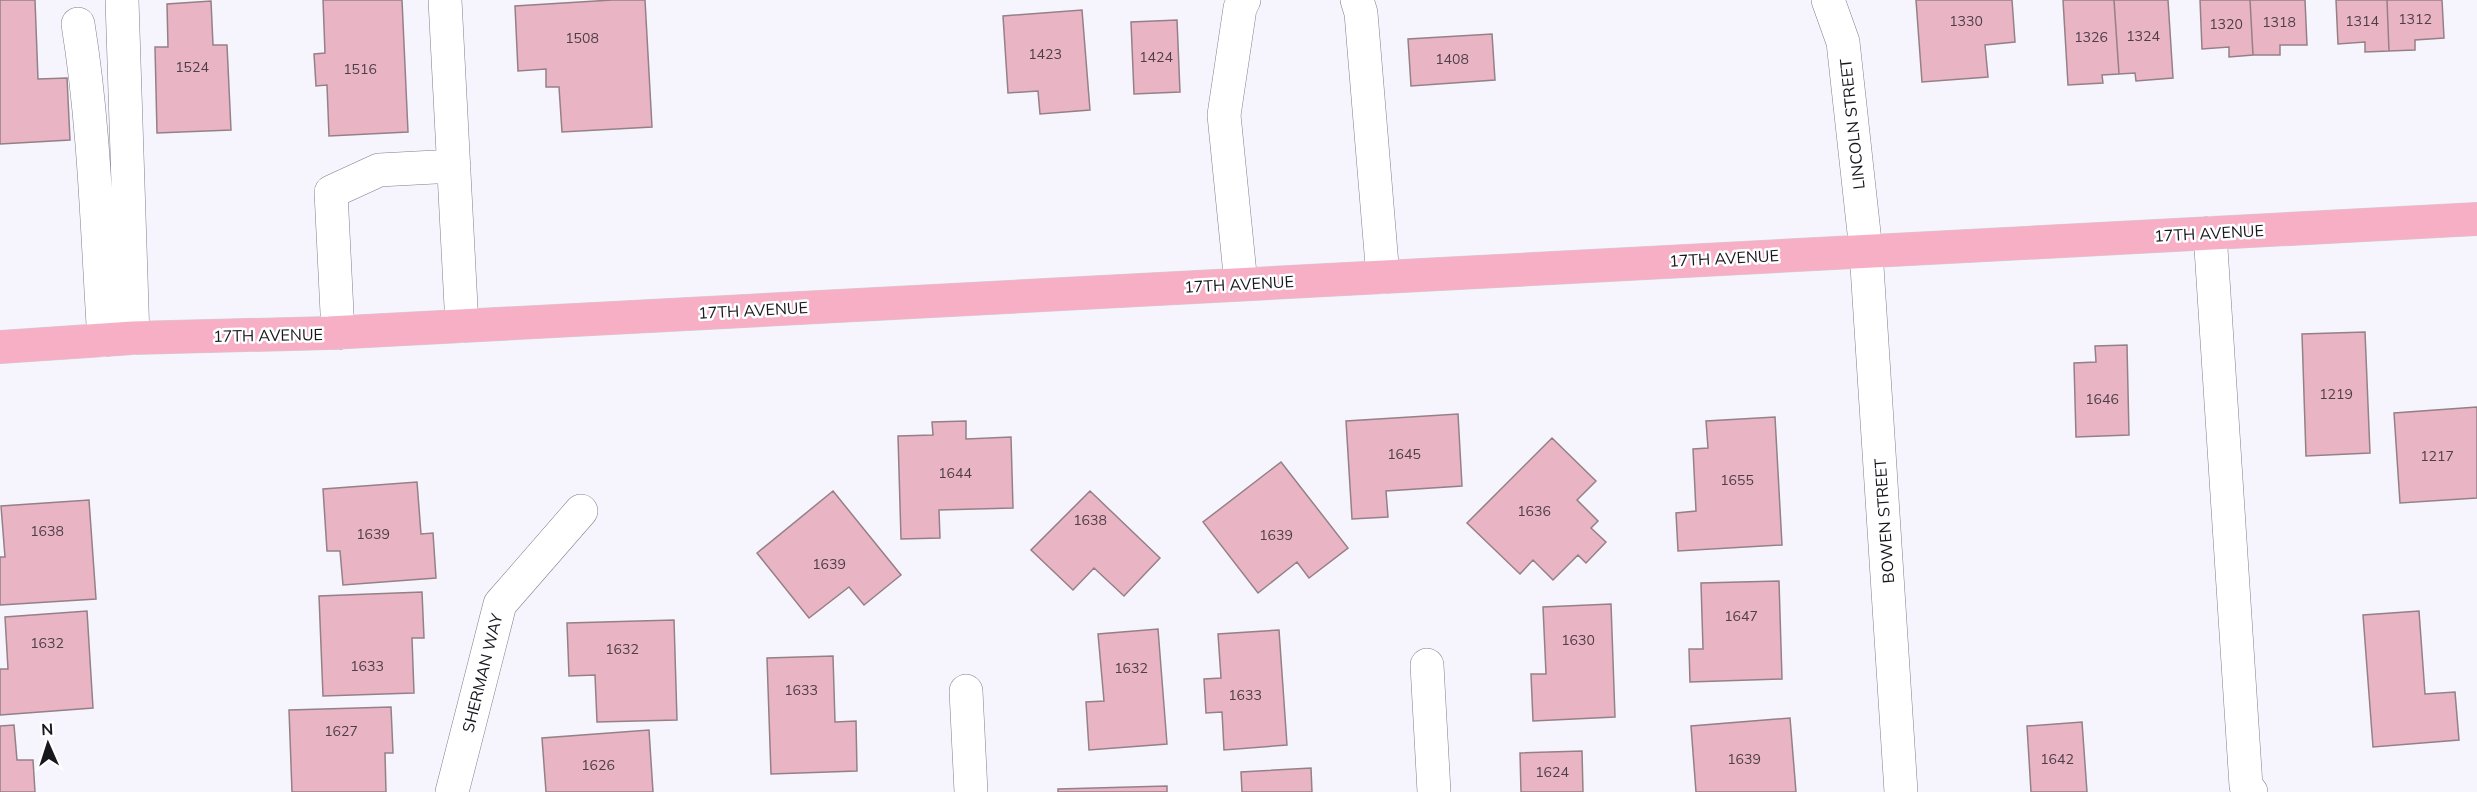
<svg xmlns="http://www.w3.org/2000/svg" width="2477" height="792" font-family="Mulish,sans-serif">
<rect width="100%" height="100%" fill="#f6f5fd"/>
<!-- building -->
<path fill="#e9b4c4" stroke="#958086" stroke-width="1.5" d="M0,0H35L38,79L67,78L70,140L0,144Z
M323,0H402L408,132L329,136L327,85L316,86L314,54L325,53Z
M612,0H645L652,127L562,132L559,87H546V69L518,71L515,6Z
M1916,0H2012L2015,42L1985,45L1988,77L1922,82Z
M2063,0H2114L2119,74L2102,75L2103,83L2068,85Z
M2114,0H2168L2173,78L2136,81L2135,73L2119,74Z
M2200,0H2250L2253,55L2229,57V47L2202,49Z
M2250,0H2305L2307,45H2280V55H2253Z
M2336,0H2387L2389,51L2365,52V42L2338,44Z
M2387,0H2442L2444,38L2415,40V50L2389,51Z
M211,1L213,45H227L231,130L157,133L155,47H168L167,4Z
M1082,10L1090,110L1040,114L1038,91L1008,93L1003,16Z
M1177,20L1180,92L1134,94L1131,22Z
M1492,34L1495,80L1411,86L1408,39Z
M2365,332L2370,453L2306,456L2302,334Z
M2127,345L2129,435L2076,437L2074,363L2096,362L2095,346Z
M2477,407V498L2400,503L2394,413Z
M1458,414L1462,486L1386,491L1388,517L1352,519L1346,421Z
M1775,417L1782,545L1678,551L1676,513L1696,511L1693,449L1708,448L1706,421Z
M966,421V439L1011,437L1013,508L939,510L940,538L901,539L898,436L933,435L932,422Z
M1552,438L1596,481L1577,500L1598,521L1591,528L1606,542L1586,563L1578,555L1553,580L1533,560L1520,574L1467,523Z
M1281,462L1348,548L1309,578L1297,562L1258,593L1203,522Z
M417,482L421,534L433,533L436,578L343,585L340,551H327L323,489Z
M833,491L901,575L864,605L849,587L809,618L757,553Z
M1090,491L1160,558L1124,596L1094,568L1073,590L1031,550Z
M89,500L96,599L0,605V557H5L1,506Z
M1779,581L1782,679L1690,682L1689,649H1703L1701,583Z
M422,592L424,638H412L414,693L323,696L319,596Z
M1611,604L1615,717L1533,721L1531,674H1546L1543,607Z
M87,611L93,708L0,715V669H8L5,617Z
M2419,611L2425,694L2455,692L2459,740L2373,747L2363,615Z
M674,620L677,720L597,722L595,675L569,676L567,623Z
M1158,629L1167,744L1089,750L1086,702L1104,701L1098,634Z
M1279,630L1287,745L1224,750L1222,712L1206,713L1204,679L1221,678L1218,634Z
M833,656L835,722L856,721L857,771L771,774L767,658Z
M391,707L393,753H385L386,792H292L289,710Z
M1790,718L1796,792H1696L1691,726Z
M2082,722L2087,792H2031L2027,726Z
M14,725L17,760H33L35,792H0V726Z
M649,730L653,792H546L542,738Z
M1582,751L1583,792H1521L1520,753Z
M1311,768L1312,792H1242L1241,772Z
M1167,786V792H1058V789Z"/>
<g fill="none" stroke-linecap="round" stroke-linejoin="round">
<defs>
<path id="minor" d="M122,0L133,338
M445,0L462,326
M1357,0L1361,13L1383,277
M1828,0L1843,42L1866,251L1901,792
M78,24C95,129 97,235 104,340
M2210,233L2246,786L2251,792
M1241,284L1224,115L1240,8L1244,0
M338,333L331,192L379,170L454,166
M1427,665L1434,792
M966,691L971,792
M452,792L500,604L581,511"/>
<path id="major" d="M0,347L133,338L329,333L2477,219"/>
</defs>
<!-- minor casing -->
<use href="#minor" stroke="#817e8f" stroke-width="34"/>
<!-- major casing -->
<use href="#major" stroke="#d1d1d2" stroke-width="34"/>
<!-- minor -->
<use href="#minor" stroke="#fff" stroke-width="33"/>
<!-- major -->
<use href="#major" stroke="#f7afc6" stroke-width="33"/>
</g>
<g text-anchor="middle" stroke-width="5" stroke-linejoin="round" paint-order="stroke">
<!-- number labels -->
<g font-size="14" fill="#4d3e48">
<text x="2415" y="24">1312</text>
<text x="1966" y="26">1330</text>
<text x="2362" y="26">1314</text>
<text x="2279" y="27">1318</text>
<text x="2226" y="29">1320</text>
<text x="2143" y="41">1324</text>
<text x="2091" y="42">1326</text>
<text x="582" y="43">1508</text>
<text x="1045" y="59">1423</text>
<text x="1156" y="62">1424</text>
<text x="1452" y="64">1408</text>
<text x="192" y="72">1524</text>
<text x="360" y="74">1516</text>
<text x="2336" y="399">1219</text>
<text x="2102" y="404">1646</text>
<text x="1404" y="459">1645</text>
<text x="2437" y="461">1217</text>
<text x="955" y="478">1644</text>
<text x="1737" y="485">1655</text>
<text x="1534" y="516">1636</text>
<text x="1090" y="525">1638</text>
<text x="47" y="536">1638</text>
<text x="373" y="539">1639</text>
<text x="1276" y="540">1639</text>
<text x="829" y="569">1639</text>
<text x="1741" y="621">1647</text>
<text x="1578" y="645">1630</text>
<text x="47" y="648">1632</text>
<text x="622" y="654">1632</text>
<text x="367" y="671">1633</text>
<text x="1131" y="673">1632</text>
<text x="801" y="695">1633</text>
<text x="1245" y="700">1633</text>
<text x="341" y="736">1627</text>
<text x="1744" y="764">1639</text>
<text x="2057" y="764">1642</text>
<text x="598" y="770">1626</text>
<text x="1552" y="777">1624</text>
</g>
<!-- street labels -->
<g font-size="16" fill="#19171e" stroke="#fff">
<text transform="translate(1852 124) rotate(-96)" y="6">LINCOLN STREET</text>
<text transform="translate(2209 233) rotate(-3)" y="6">17TH AVENUE</text>
<text transform="translate(1724 258) rotate(-3)" y="6">17TH AVENUE</text>
<text transform="translate(1239 284) rotate(-3)" y="6">17TH AVENUE</text>
<text transform="translate(753 310) rotate(-3)" y="6">17TH AVENUE</text>
<text transform="translate(268 335) rotate(-1)" y="6">17TH AVENUE</text>
<text transform="translate(1884 521) rotate(-94)" y="6">BOWEN STREET</text>
<text transform="translate(482 673) rotate(-76)" y="6">SHERMAN WAY</text>
</g>
</g>
<!-- north arrow -->
<g transform="translate(48 744) rotate(357)" stroke="#ffffff" stroke-width="4.5" paint-order="stroke">
<path d="M0-4.5L10 22L0 15L-10 22Z" fill="#19171e"/>
<text y="-9" font-size="16" font-weight="bold" text-anchor="middle" fill="#19171e">N</text>
</g>
</svg>
